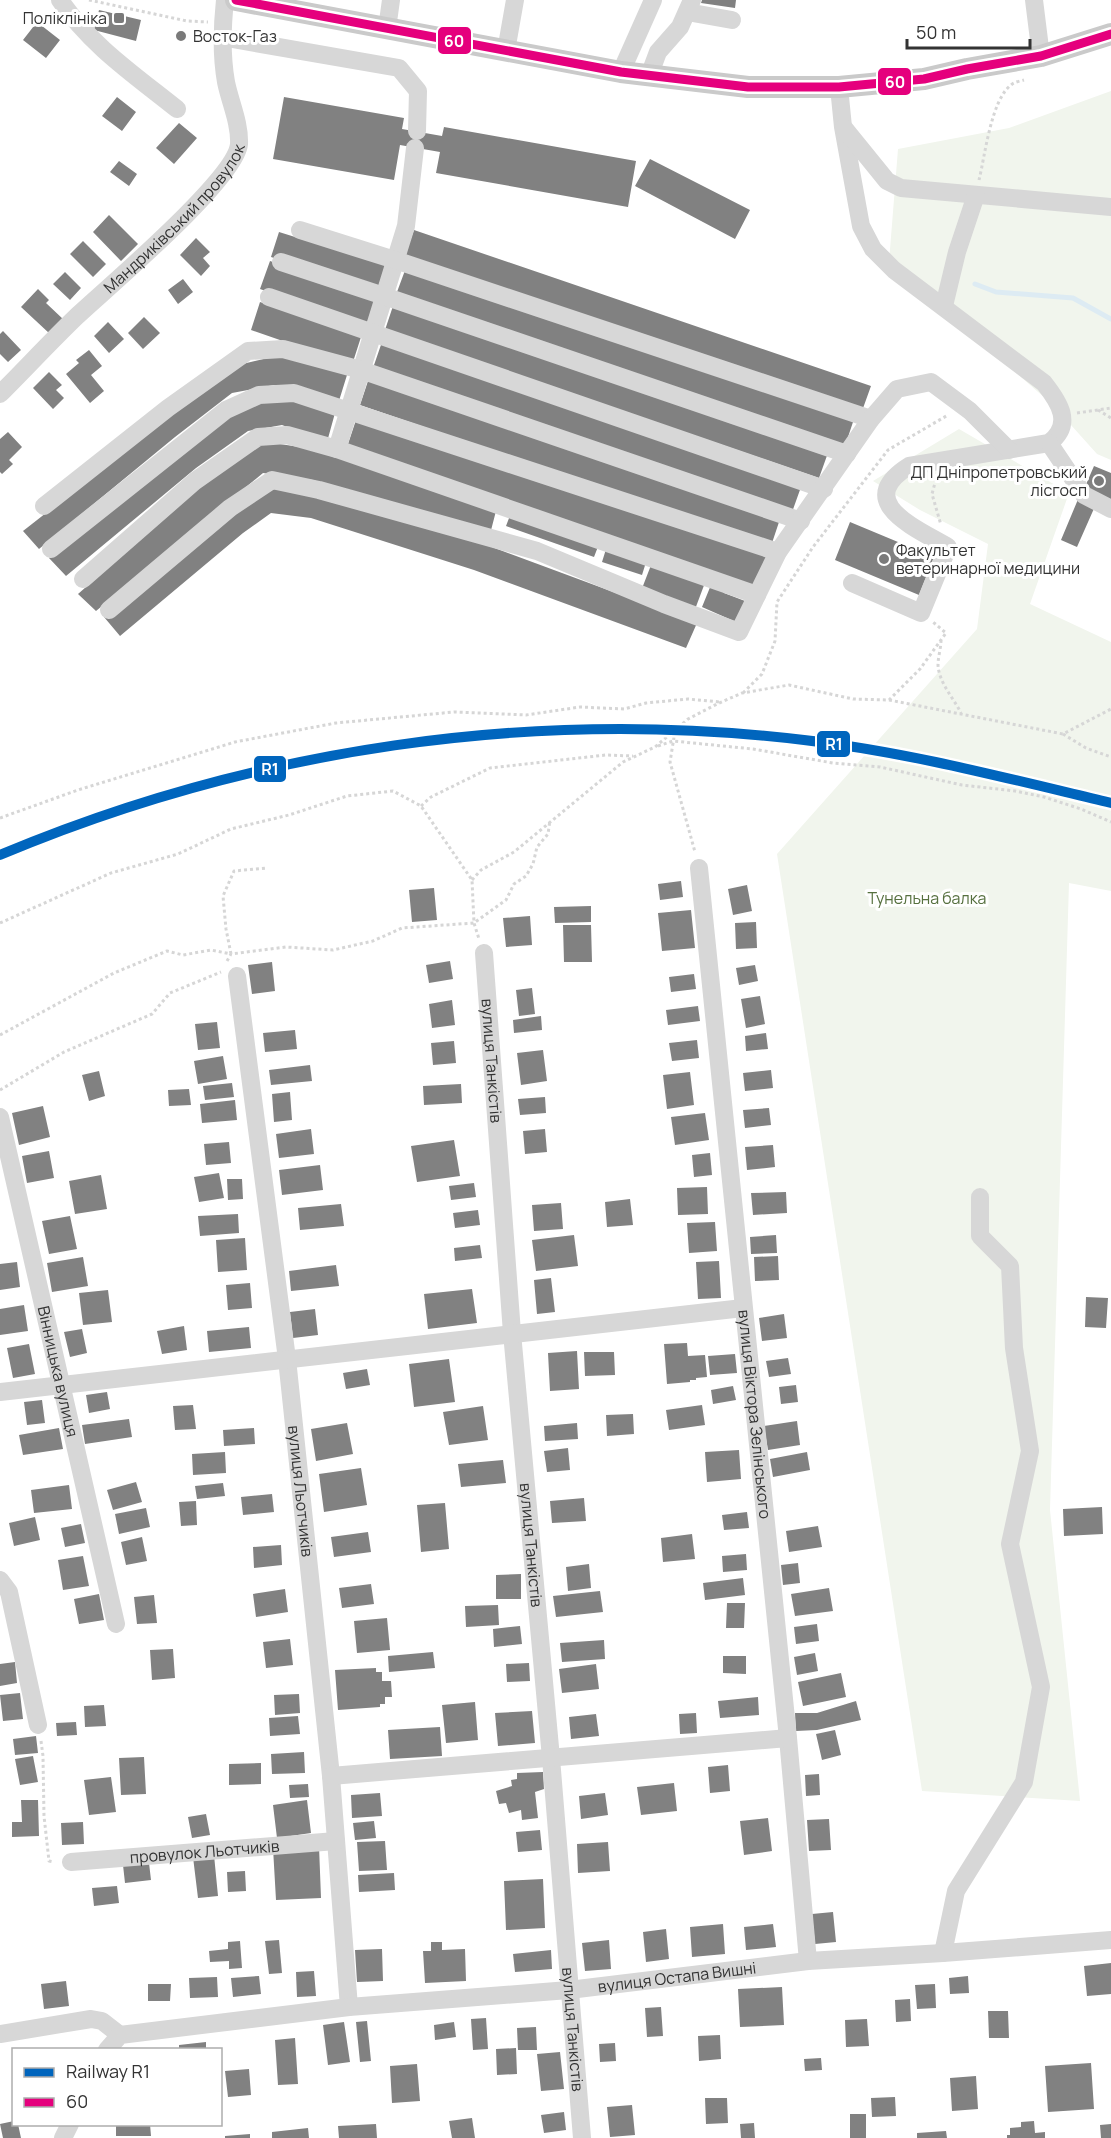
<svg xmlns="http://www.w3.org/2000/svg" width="1111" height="2138" font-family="Manrope,sans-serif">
<rect width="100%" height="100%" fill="#fff"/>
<!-- green -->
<path fill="#f1f5ed" d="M1111,91V460L1097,454L1053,405L889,262L898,149L1009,128Z
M959,429L1069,493L1030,604L1111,642V891L1069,883L1050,1510L1080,1801L922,1791L777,854L977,629L988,544L920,510L873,481Z"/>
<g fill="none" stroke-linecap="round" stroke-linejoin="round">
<!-- stream -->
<path stroke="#ddebf3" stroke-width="5" d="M975,284L996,292L1073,298L1111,319"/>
</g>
<!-- building -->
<path fill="#818181" d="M702,0H736L735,8L701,3Z
M99,10L141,20L136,41L94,30Z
M37,22L60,40L46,58L23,40Z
M117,97L136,112L122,131L102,116Z
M284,97L404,118L402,129L442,136L444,127L636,161L628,207L436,173L440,152L400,145L394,180L273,159Z
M179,123L197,138L174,164L156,148Z
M650,159L750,210L735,239L635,186Z
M119,161L137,174L129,186L110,172Z
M109,215L138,244L121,261L93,232Z
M414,230L871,386L862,411L405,255Z
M279,232L388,266L380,292L271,257Z
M196,238L210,252L203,258L210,266L201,276L180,255Z
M83,241L106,264L93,277L70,254Z
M270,261L376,298L366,326L260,289Z
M407,265L854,419L845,446L397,292Z
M65,272L81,288L70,300L53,284Z
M183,279L193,292L178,304L168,290Z
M38,289L49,300L46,303L64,320L50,334L21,307Z
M260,302L361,337L352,365L251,330Z
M394,303L829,450L819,478L385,330Z
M144,317L160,333L143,349L128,333Z
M108,322L124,339L109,353L94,336Z
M3,331L21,350L8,362L0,354V334Z
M383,339L801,487L791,515L373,368Z
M89,350L102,366L91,375L104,391L90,403L66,374L79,363L76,360Z
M272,357L308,360L347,375L338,404L274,385L232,393L175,437L39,549L23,531L234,366Z
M49,372L62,385L56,390L64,398L53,409L33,388Z
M369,378L780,519L771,546L360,405Z
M295,400L335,413L327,442L282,425L248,431L196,468L66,576L49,558L153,472L224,417L254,402Z
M357,417L767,555L756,587L346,450Z
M8,432L22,447L9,460L13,464L2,474L0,472V439Z
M260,441L313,449L496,511L489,538L313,480L263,473L96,611L78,594L197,490Z
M1094,466L1111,473V500L1084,489Z
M286,486L473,540L697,623L686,648L474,570L311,518L271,513L243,533L120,636L104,617L256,494Z
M1079,497L1096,504L1077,547L1061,540Z
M511,513L599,544L594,557L506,526Z
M850,522L934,557L919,595L835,560Z
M607,546L647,559L642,575L602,562Z
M653,560L706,580L694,612L641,591Z
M713,580L724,593L745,601L736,622L702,607Z
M681,881L683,897L660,900L658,884Z
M747,885L752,911L733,915L728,889Z
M434,888L437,920L412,922L409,890Z
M591,906V922L555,923L554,907Z
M691,910L695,948L662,951L658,913Z
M530,916L532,945L506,947L503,918Z
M756,922L757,948L736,949L735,923Z
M563,925H591L592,962H564Z
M450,961L453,979L429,983L426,965Z
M272,962L275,991L252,994L248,965Z
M755,965L758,981L739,985L736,968Z
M694,974L696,989L671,992L669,977Z
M532,988L535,1014L519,1016L516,990Z
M760,996L765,1024L746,1028L741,999Z
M452,1000L455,1025L432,1028L429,1004Z
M698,1006L700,1021L668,1025L666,1010Z
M541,1016L542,1030L514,1033L513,1020Z
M217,1022L220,1048L198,1050L195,1024Z
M295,1030L297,1049L265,1052L263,1033Z
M766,1033L768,1049L746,1051L745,1036Z
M697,1040L699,1058L672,1061L669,1043Z
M454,1041L456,1063L433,1065L431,1043Z
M543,1050L547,1081L521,1085L517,1053Z
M223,1056L227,1079L198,1084L194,1061Z
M310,1065L312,1081L271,1085L269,1070Z
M771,1070L773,1088L745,1091L743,1073Z
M99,1071L105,1096L89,1101L82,1075Z
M690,1072L694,1105L667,1109L663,1075Z
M232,1083L234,1097L205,1100L203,1086Z
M461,1084L462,1103L424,1105L423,1086Z
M189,1089L191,1105L169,1106L168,1090Z
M290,1092L292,1120L274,1122L272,1094Z
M545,1097L546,1113L520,1115L518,1099Z
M235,1100L237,1120L202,1123L200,1104Z
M43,1106L50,1137L19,1145L12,1113Z
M769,1108L771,1125L745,1128L743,1110Z
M705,1113L709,1140L675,1145L671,1117Z
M311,1129L314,1154L279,1158L276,1134Z
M545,1129L547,1152L525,1154L523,1131Z
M454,1140L460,1176L417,1182L411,1146Z
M229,1142L231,1163L206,1165L204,1144Z
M773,1145L775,1167L747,1170L745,1147Z
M49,1151L54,1178L27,1183L22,1156Z
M710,1153L712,1175L694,1177L692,1155Z
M320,1165L323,1190L282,1195L279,1170Z
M219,1173L224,1198L199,1202L194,1177Z
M101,1175L107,1209L75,1214L69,1181Z
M227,1179H242L243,1199L228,1200Z
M474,1183L476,1197L451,1200L449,1186Z
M707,1187L708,1214L678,1215L677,1188Z
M786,1192L787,1213L753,1215L751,1193Z
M630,1199L633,1225L607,1227L605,1202Z
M561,1203L563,1229L534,1231L532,1205Z
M341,1204L344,1226L300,1230L298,1208Z
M478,1210L480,1225L455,1228L453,1213Z
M238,1214L239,1233L200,1236L198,1216Z
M70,1216L77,1249L49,1254L42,1221Z
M715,1222L717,1251L689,1253L687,1223Z
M574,1235L578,1266L536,1271L532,1240Z
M776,1235L777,1253L751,1254L750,1237Z
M245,1238L247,1270L218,1272L216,1240Z
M480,1245L482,1258L455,1261L454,1248Z
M778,1256L779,1280L755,1281L754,1257Z
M83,1257L88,1286L52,1292L47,1263Z
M719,1261L721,1298L698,1299L696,1262Z
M17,1262L20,1287L0,1290V1264Z
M336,1265L339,1286L291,1291L289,1271Z
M551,1278L555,1312L537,1314L534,1280Z
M250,1283L252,1308L228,1310L226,1285Z
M472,1289L477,1323L428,1329L424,1294Z
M108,1290L112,1322L83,1325L79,1293Z
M1086,1297L1108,1298L1106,1328L1085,1327Z
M24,1305L28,1331L0,1335V1309Z
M315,1309L318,1335L293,1338L290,1312Z
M784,1314L787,1338L762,1341L759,1318Z
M184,1326L187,1350L162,1354L157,1331Z
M249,1327L251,1348L209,1352L207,1331Z
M82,1329L87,1353L70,1357L64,1332Z
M687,1343L688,1356L705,1355L707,1377L696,1378V1380H690V1382L667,1384L664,1344Z
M29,1344L35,1374L13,1378L7,1348Z
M577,1351L579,1389L550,1391L548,1353Z
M584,1352H614L615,1375L585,1376Z
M735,1354L737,1373L710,1375L708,1356Z
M788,1358L791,1374L769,1377L766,1361Z
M449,1359L455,1402L414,1407L409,1364Z
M367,1369L370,1385L346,1389L343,1373Z
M796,1385L798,1402L781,1404L779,1387Z
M733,1386L736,1400L713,1404L711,1390Z
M107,1392L110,1409L89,1413L86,1395Z
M42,1400L45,1423L27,1425L24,1402Z
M193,1405L196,1429L175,1430L173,1406Z
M702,1405L705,1425L669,1430L666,1410Z
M483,1406L488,1440L449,1445L443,1412Z
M633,1414L634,1434L607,1436L606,1415Z
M129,1419L132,1437L85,1444L82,1425Z
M797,1421L800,1445L768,1450L764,1426Z
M347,1423L353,1454L316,1461L311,1429Z
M577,1423L578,1439L545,1441L544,1426Z
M59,1428L63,1449L23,1455L19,1435Z
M254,1428L255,1444L224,1446L223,1430Z
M568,1448L570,1470L547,1472L544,1451Z
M739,1450L741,1479L707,1482L705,1452Z
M225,1452L226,1473L193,1475L192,1454Z
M807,1452L810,1470L773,1477L770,1459Z
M503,1460L506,1483L461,1487L458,1464Z
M361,1468L367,1505L324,1512L319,1474Z
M136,1482L142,1502L113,1510L107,1490Z
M223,1483L225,1496L197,1499L195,1486Z
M69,1485L72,1509L34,1513L31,1490Z
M272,1494L274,1512L243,1515L241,1497Z
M584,1498L586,1521L552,1523L550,1501Z
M196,1501L197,1525L181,1526L179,1502Z
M445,1503L449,1549L421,1552L417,1505Z
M1102,1507L1103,1534L1064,1536L1063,1509Z
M146,1508L150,1527L119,1534L115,1514Z
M747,1512L749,1528L724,1530L722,1515Z
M35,1517L40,1540L14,1546L9,1523Z
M81,1524L85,1543L65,1547L61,1528Z
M818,1526L822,1547L789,1552L786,1531Z
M368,1532L371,1552L334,1557L331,1537Z
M692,1534L695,1559L663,1562L661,1538Z
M142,1537L147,1561L126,1565L121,1542Z
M281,1545L282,1565L254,1568L253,1547Z
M746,1554L747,1570L723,1572L722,1556Z
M83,1556L89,1586L63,1590L58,1560Z
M798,1563L800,1583L783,1585L781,1565Z
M589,1564L591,1588L568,1591L566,1567Z
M521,1574V1599H496V1575Z
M743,1578L745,1595L705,1600L703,1583Z
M371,1584L374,1604L342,1608L339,1588Z
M829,1588L833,1611L795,1616L791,1594Z
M285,1589L288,1612L256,1617L253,1594Z
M600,1591L603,1612L556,1617L553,1596Z
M99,1594L104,1620L79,1624L74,1599Z
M154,1595L157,1623L137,1624L134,1597Z
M727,1603H745L744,1628H726Z
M498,1605L499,1625L466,1627L465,1606Z
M387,1618L390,1650L357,1653L354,1621Z
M817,1624L819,1641L796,1644L794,1627Z
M520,1626L522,1644L494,1647L493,1629Z
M290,1639L293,1665L266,1668L263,1642Z
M604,1640L605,1659L562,1662L560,1643Z
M173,1649L175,1678L152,1680L150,1650Z
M433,1652L435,1668L389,1672L388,1656Z
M815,1653L818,1671L797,1675L794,1657Z
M723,1656H746V1674L723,1673Z
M15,1662L17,1683L0,1686V1664Z
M529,1663L530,1681L507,1682L506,1664Z
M596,1664L599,1689L562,1693L559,1669Z
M376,1668V1672H382V1681H391L392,1697H385V1704H380V1707L338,1710L335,1670Z
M841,1673L846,1697L803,1706L798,1682Z
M20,1693L23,1719L3,1721L0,1695Z
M299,1694L300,1713L275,1715L274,1695Z
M758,1697L759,1715L720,1718L718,1701Z
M856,1701L861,1720L817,1730L796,1731L795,1713H817Z
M475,1702L478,1740L446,1743L442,1705Z
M104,1705L106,1726L85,1727L84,1706Z
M532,1711L535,1743L498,1746L495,1713Z
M696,1713L697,1733L680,1734L679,1714Z
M596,1714L599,1736L571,1739L569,1717Z
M298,1716L300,1734L270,1736L269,1718Z
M76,1722L77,1735L57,1736L56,1723Z
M440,1727L442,1756L390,1759L388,1730Z
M835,1730L841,1755L822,1760L816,1734Z
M36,1736L38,1753L15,1755L13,1739Z
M304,1752L305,1773L272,1774L271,1754Z
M33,1756L38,1782L20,1785L15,1759Z
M144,1757L146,1794L121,1795L119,1758Z
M261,1763V1784L229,1785V1764Z
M728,1765L730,1791L710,1793L708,1767Z
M543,1772L544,1789L535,1792L538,1818L522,1820L521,1810L509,1813L506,1803L499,1804L496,1791L512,1786L511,1780L517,1779V1773Z
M819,1774L820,1795L806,1796L805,1775Z
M111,1777L116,1812L89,1815L84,1780Z
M674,1783L677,1811L641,1815L637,1787Z
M308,1784L309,1797L290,1798L289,1785Z
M380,1793L382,1816L352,1818L351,1795Z
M605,1793L608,1815L581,1819L579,1796Z
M21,1800H38L39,1836L12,1837V1822H22Z
M307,1800L311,1833L277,1838L273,1805Z
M206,1814L210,1835L192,1838L188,1817Z
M768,1818L772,1851L744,1855L740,1821Z
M829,1819L831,1850L809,1851L807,1820Z
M374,1821L376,1838L355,1840L353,1823Z
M83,1822L84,1844L62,1845L61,1823Z
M540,1830L542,1850L518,1852L516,1832Z
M385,1841L387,1870L359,1871L357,1842Z
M608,1842L610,1871L578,1873L577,1844Z
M319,1846L321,1898L276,1900L273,1848Z
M214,1855L218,1896L198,1898L193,1857Z
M149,1863L151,1880L125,1883L123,1865Z
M245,1871L246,1891L228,1892L227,1872Z
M394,1873L395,1890L359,1892L358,1875Z
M543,1879L545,1928L506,1930L504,1881Z
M117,1886L119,1903L94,1906L92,1888Z
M833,1912L836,1942L815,1944L812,1914Z
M723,1924L725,1954L692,1957L690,1927Z
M773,1924L776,1947L746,1950L744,1927Z
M666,1929L669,1959L646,1962L643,1932Z
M279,1940L282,1973L269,1974L265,1941Z
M609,1940L611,1969L585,1971L582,1943Z
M240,1941L242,1968L229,1969V1961L210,1962L209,1951L228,1949V1942Z
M431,1942H442V1950L465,1949L466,1981L425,1983L423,1951H431Z
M382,1949L383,1981L357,1982L355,1950Z
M551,1950L552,1969L515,1972L513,1954Z
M1111,1963V1994L1087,1996L1084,1966Z
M314,1971L316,1996L297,1997L296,1972Z
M259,1976L261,1994L233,1997L231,1978Z
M968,1976L969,1993L950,1994L949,1978Z
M217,1977L218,1997L190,1998L189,1978Z
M66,1981L69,2006L44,2009L41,1984Z
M148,1984H171L170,2001H148Z
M935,1984L936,2008L917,2009L915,1985Z
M782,1987L784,2025L740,2027L738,1989Z
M910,1999L911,2021L896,2022L895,2000Z
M661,2007L663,2036L647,2037L645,2008Z
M988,2011H1008L1009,2038H989Z
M486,2018L488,2049L473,2050L471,2019Z
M867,2019L869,2046L846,2047L845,2020Z
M367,2021L371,2061L360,2062L356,2022Z
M344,2022L350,2062L328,2065L323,2025Z
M454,2022L456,2037L435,2040L434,2025Z
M536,2027L537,2050H518L517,2028Z
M720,2035L721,2059L699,2061L698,2036Z
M295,2038L298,2084L278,2085L275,2040Z
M206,2042V2050H179V2045Z
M615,2043L616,2061L600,2062L599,2044Z
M516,2048L517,2074L497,2075L496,2049Z
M560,2052L564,2089L541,2091L537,2054Z
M821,2058L822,2070L805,2071L804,2059Z
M1091,2063L1094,2109L1048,2112L1045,2066Z
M417,2064L420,2101L392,2103L390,2066Z
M249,2069L251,2095L228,2097L225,2071Z
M976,2076L978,2109L952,2111L950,2078Z
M895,2097L896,2116L872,2117L871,2098Z
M705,2098H727L728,2123L706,2124Z
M632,2105L635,2135L610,2137L607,2107Z
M564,2112L566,2130L544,2133L541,2115Z
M850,2114H866V2138H850Z
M472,2118L475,2138H452L449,2121Z
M14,2121V2124H18L21,2138H3L0,2124Z
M1034,2121L1035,2133L1045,2132V2138H1007V2135H1010V2128L1021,2127V2122Z
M754,2123L755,2138H741L740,2124Z
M116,2124H150L151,2136H116Z
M376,2124L377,2138H339L338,2126Z
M1111,2124V2138H1101L1100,2125Z
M308,2128L309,2138H272V2132Z
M946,2131L947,2138H917V2133Z
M250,2134V2138H225V2136Z"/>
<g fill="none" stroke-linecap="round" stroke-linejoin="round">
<!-- path -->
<path stroke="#d6d6d6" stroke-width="3" stroke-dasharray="3 3" stroke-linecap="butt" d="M89,0L187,21L208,22
M979,180C985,156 991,100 1011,85C1014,82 1020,81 1024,80
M1098,410L1111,418
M1077,413L1111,408
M936,479L932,494L941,525
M941,640C941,648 938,657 938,665C939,683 953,697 961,713
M743,693L762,674L775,641L777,602L813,547L888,450L948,415
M889,700L1063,734L1111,709
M675,731L670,762L695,852
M1063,734L1086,748L1111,757
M658,746L673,741L753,749L833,763L880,767L962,785L1015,791L1044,797L1081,809L1111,822
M421,806L431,797L490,768L606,755L633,756
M0,818L78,790L235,742L336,723L454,712L526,715L580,707L624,709L646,703L688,699L720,702
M472,880L481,870L514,852L623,762L655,747L688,719L717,704L742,693L789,685L853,699L889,700L920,669L946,633L933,622
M0,923L111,873L178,854L231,829L289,815L347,796L393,791L421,806L472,880L474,923L479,939
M231,954L226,929L223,896L234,871L267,868
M227,961L231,954L286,947L333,950L373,941L402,928L474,923L506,900L514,884L526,876L533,864L537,847L548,834L550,820
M0,1035L114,973L167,951L183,955L211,950L231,954
M0,1090L64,1052L152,1014L170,993L221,972
M41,1741L43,1756L44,1816L49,1861L54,1862"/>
<!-- minor -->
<g stroke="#d7d7d7" stroke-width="18">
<path d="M60,0C90,45 136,76 177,109"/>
<path d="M1034,0L1041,56"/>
<path d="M687,12L732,20"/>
<path d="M387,29L391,0"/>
<path d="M221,37L399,68L418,91L417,131"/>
<path d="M506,51L515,0"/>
<path d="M621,72L653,0"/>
<path d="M649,76L658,52L680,27L692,0"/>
<path d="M839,87L843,127L861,226L873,249L894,270L1044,383C1059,402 1074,424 1049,443L909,466C852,502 916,528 948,547L921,613L852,583"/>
<path d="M844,128L887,181L901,188L1111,207"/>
<path d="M415,148L406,226L337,449L757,595"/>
<path d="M300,230L395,260L871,419"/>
<path d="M281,262L384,296L847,454"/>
<path d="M269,297L824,489"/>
<path d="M944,306L957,252L976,195"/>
<path id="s1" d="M0,394C26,368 51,341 77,316C108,287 236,179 239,144C240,123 230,102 226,82C221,54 222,28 225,0"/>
<path d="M1049,443L1084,495L1111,509"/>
<path d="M44,506L168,408L248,351L283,349L361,370L801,521"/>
<path d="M51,549L226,410L259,395L294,393L778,552"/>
<path d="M83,579L195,481L258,437L287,435L337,449"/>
<path d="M109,610L230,508L272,480L319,490L537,551L664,604L739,632L778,552L871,419L897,389L931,382L970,411L1009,450"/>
<path id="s2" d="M699,868L788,1738L808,1961"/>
<path id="s3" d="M484,953L512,1333L551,1758L582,2138"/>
<path id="s4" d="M237,976L287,1359L331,1776L349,2007"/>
<path id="s5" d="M0,1117L116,1624"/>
<path d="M0,1392L743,1308"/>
<path d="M0,1580L9,1592L38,1725"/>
<path d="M331,1776L788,1738"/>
<path id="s6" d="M71,1862L336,1841"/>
<path d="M943,1953L956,1891L1024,1782L1041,1687L1010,1544L1030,1451L1014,1348L1010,1266L980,1236V1197"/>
<path d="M0,2034L91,2019L102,2021L120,2035"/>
<path id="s7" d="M107,2050L120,2035L349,2007L569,1990L808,1961L943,1953L1111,1940"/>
<path d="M63,2138L70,2124"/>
</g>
<!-- major -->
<path stroke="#cacaca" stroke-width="22" d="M236,0L621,72L748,87H839L924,79L967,69L1041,56L1111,34"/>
<defs>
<path id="bus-1" d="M236,0L621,72L748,87H839L924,79L967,69L1041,56L1111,34"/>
</defs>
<!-- bus-1 casing -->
<use href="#bus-1" stroke="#fff" stroke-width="14"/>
<!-- bus-1 -->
<use href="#bus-1" stroke="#e5007d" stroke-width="9"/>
<defs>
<path id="rail-1" d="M0,855C252,749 532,707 804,740C908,752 1010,779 1111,803"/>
</defs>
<!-- rail-1 casing -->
<use href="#rail-1" stroke="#fff" stroke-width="15"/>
<!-- rail-1 -->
<use href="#rail-1" stroke="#0065bd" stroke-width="10"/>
</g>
<!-- markers -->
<g fill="#7a7a7a" stroke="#fff" stroke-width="2">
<rect x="113" y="12" width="12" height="12" rx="3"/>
<circle cx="181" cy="36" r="6"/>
<circle cx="1099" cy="481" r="6"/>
<circle cx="884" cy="559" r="6"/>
</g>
<g text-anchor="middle" stroke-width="6" stroke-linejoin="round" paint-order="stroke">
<!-- poi labels -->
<g font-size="16" fill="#333" stroke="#fff" text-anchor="end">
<text x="107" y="24">Поліклініка</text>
<text x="193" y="42" text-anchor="start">Восток-Газ</text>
<text x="1087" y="478">ДП Дніпропетровський<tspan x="1087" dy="18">лісгосп</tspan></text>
<text x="896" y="556" text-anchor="start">Факультет<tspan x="896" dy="18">ветеринарної медицини</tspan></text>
</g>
<!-- street labels -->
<g font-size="16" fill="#333" stroke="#fff">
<text dy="6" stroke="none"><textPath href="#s1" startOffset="248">Мандриківський провулок</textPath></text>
<text dy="6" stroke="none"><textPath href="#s3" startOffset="108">вулиця Танкістів</textPath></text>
<text dy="6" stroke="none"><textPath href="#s5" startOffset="261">Вінницька вулиця</textPath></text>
<text dy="6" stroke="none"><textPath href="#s2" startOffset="549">вулиця Віктора Зелінського</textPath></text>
<text dy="6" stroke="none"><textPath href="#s4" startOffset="519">вулиця Льотчиків</textPath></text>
<text dy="6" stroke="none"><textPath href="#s3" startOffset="594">вулиця Танкістів</textPath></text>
<text dy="6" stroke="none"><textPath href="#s6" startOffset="134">провулок Льотчиків</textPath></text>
<text dy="6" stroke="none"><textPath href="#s7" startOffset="580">вулиця Остапа Вишні</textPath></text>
<text dy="6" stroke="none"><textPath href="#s3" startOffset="1080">вулиця Танкістів</textPath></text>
</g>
<!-- park labels -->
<g font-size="16" fill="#56703f" stroke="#fff">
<text x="927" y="904">Тунельна балка</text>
</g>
</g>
<g stroke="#fff" stroke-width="2">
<rect x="437" y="26" width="35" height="29" rx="6" fill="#e5007d"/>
<rect x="877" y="67" width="35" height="29" rx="6" fill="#e5007d"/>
<rect x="816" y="730" width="35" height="28" rx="6" fill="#0065bd"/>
<rect x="253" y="755" width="34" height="28" rx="6" fill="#0065bd"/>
</g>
<g font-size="16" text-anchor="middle" font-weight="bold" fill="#fff">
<text x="454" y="47">60</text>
<text x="895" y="88">60</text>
<text x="834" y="750">R1</text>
<text x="270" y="775">R1</text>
</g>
<!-- legend -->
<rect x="12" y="2048" width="210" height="78" fill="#ffffff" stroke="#adadad" stroke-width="1.5"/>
<rect x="24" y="2068" width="30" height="9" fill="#0065bd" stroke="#adadad" stroke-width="1.5"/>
<text x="66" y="2078" font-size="18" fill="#333333">Railway R1</text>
<rect x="24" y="2098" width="30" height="9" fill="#e5007d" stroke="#adadad" stroke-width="1.5"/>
<text x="66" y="2108" font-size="18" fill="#333333">60</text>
<!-- scale -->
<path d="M907 39v9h123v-9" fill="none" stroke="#333333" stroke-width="3"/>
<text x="916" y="39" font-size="18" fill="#333333" stroke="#ffffff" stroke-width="4.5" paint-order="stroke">50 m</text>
</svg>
